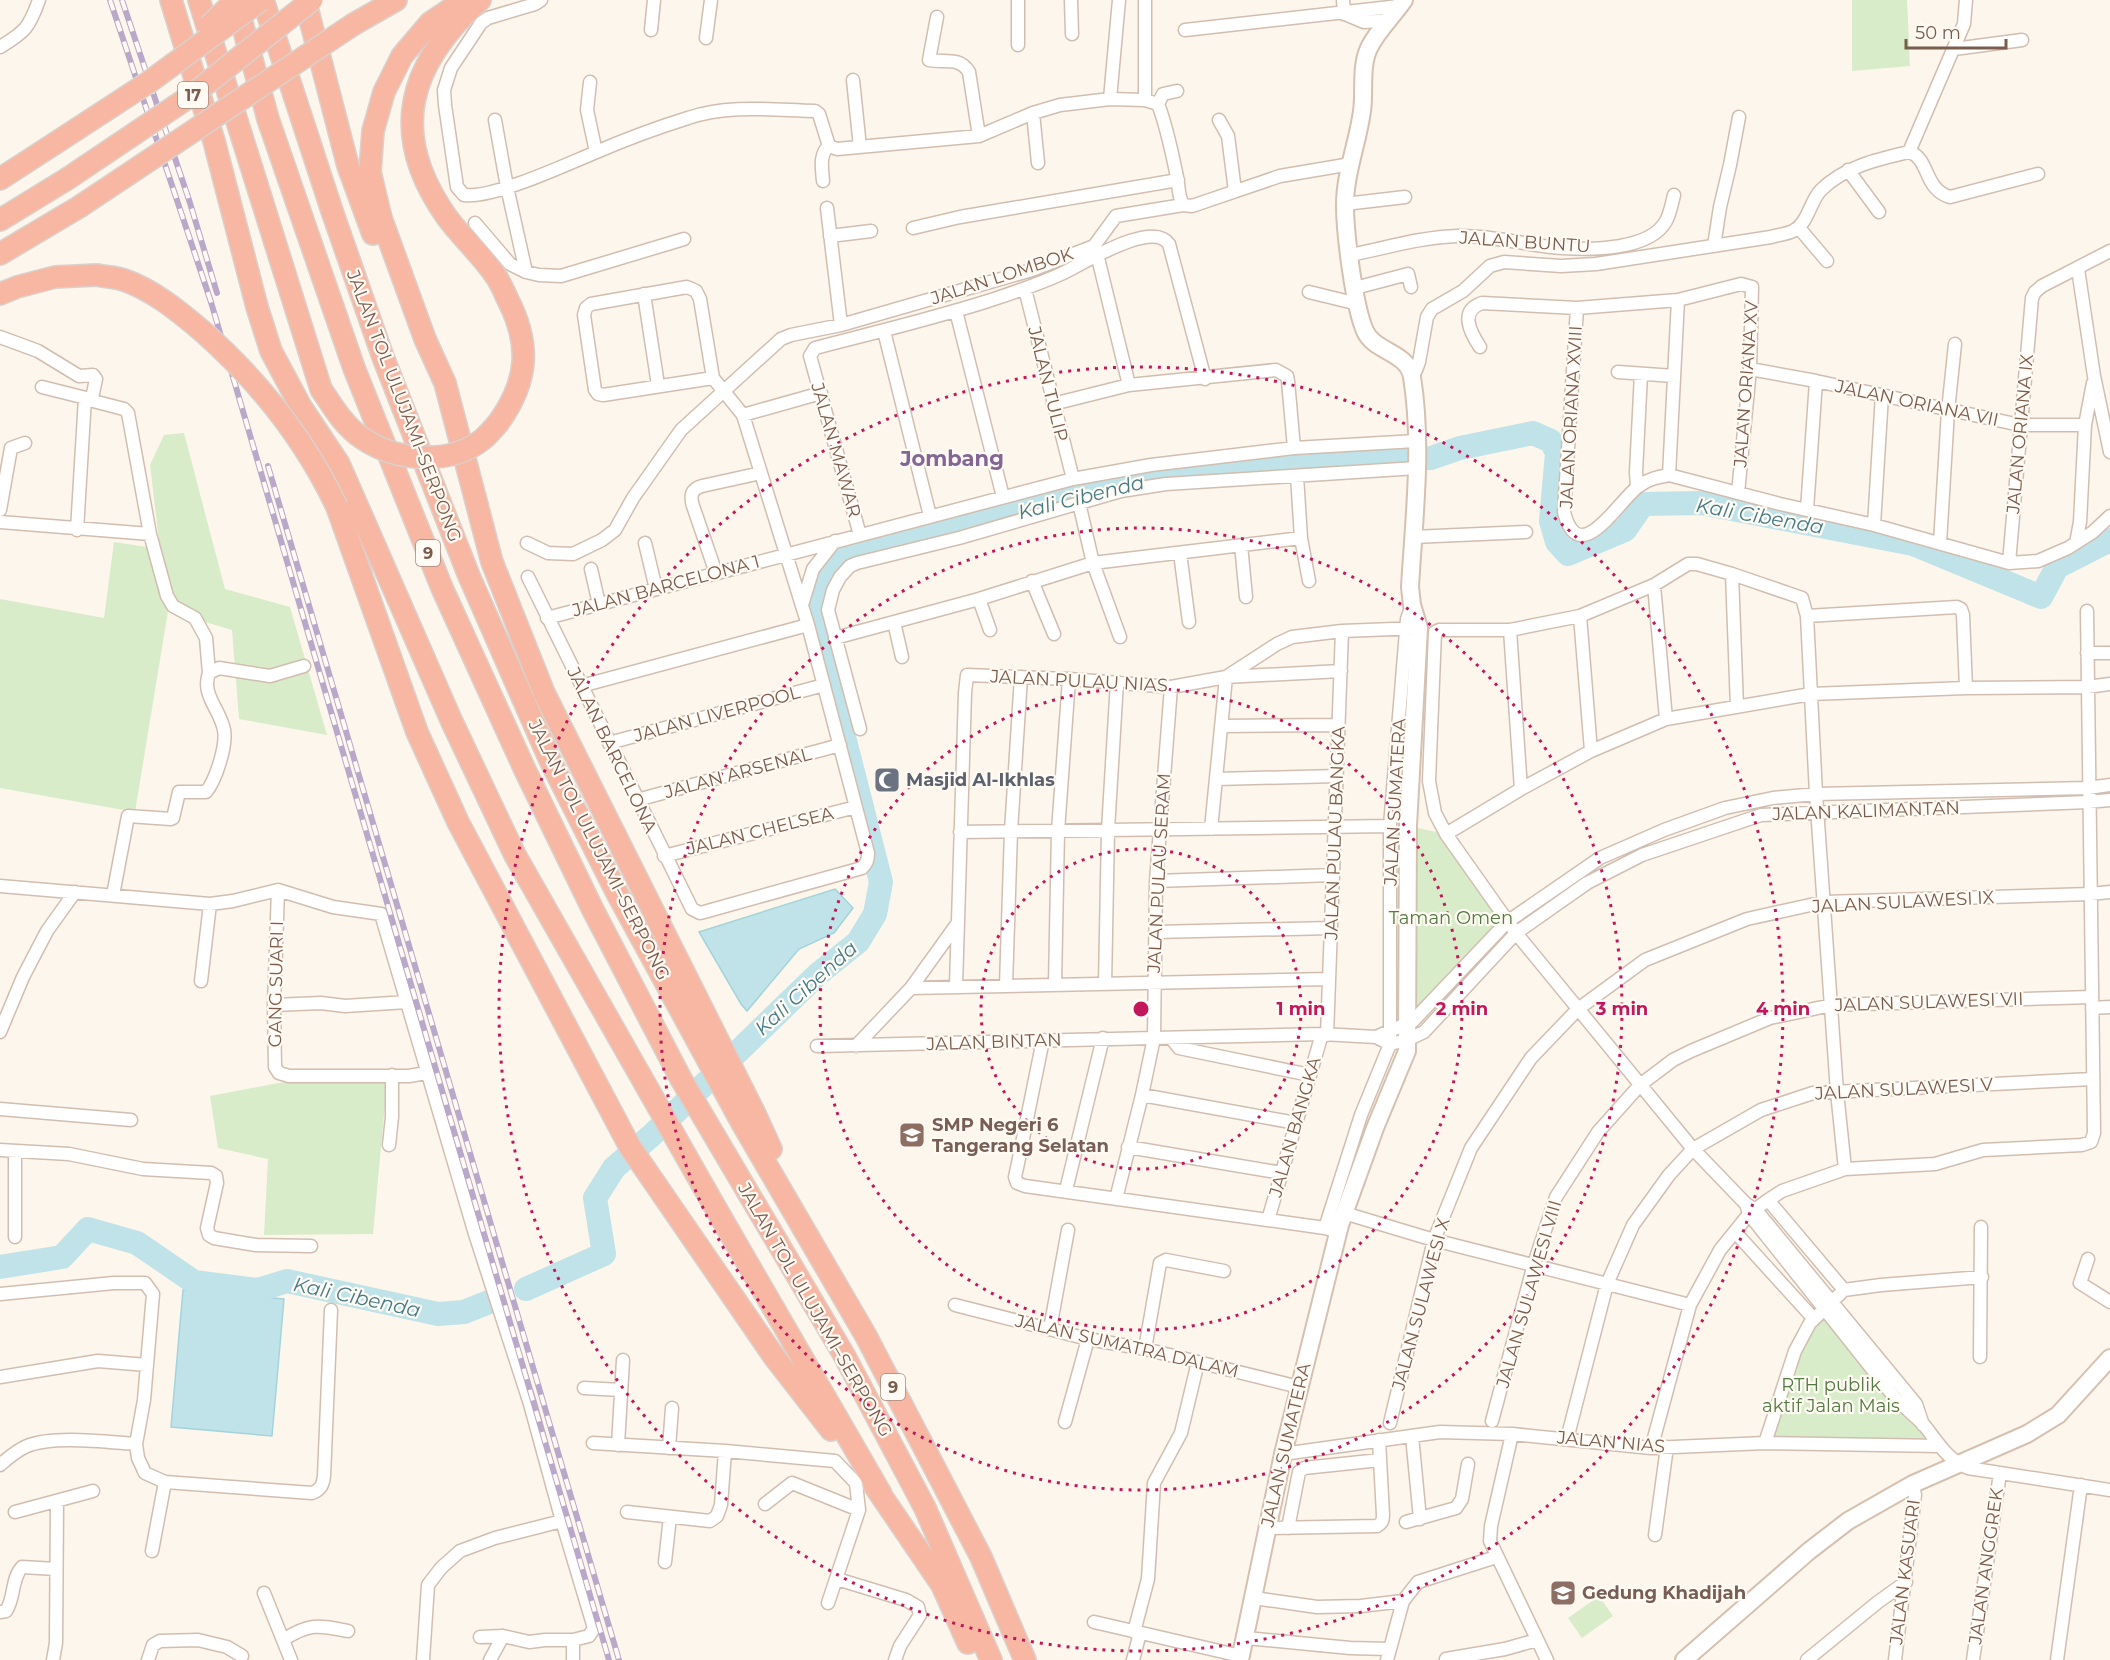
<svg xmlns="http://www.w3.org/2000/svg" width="2110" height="1660" font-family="Montserrat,sans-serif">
<rect width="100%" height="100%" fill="#fdf6ec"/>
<!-- green -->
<path fill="#d8ecc9" d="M1852,0H1907L1910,66L1852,71Z
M184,433L225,589L290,607L327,735L239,719L232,630L168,611L135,812L0,788V599L104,618L114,542L160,549L150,465L164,435Z
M1408,826L1446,834L1507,922L1407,1024Z
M284,1082H387L373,1234L264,1235L268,1159L218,1148L210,1096Z
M1824,1310L1940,1446L1765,1443L1795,1351Z
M1599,1596L1613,1616L1582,1638L1568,1618Z"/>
<!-- water -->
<path fill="#bfe3e8" stroke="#a5d3da" stroke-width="1.5" d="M835,889L853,908L834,933L799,949L747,1011L741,1004L699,932Z
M183,1290L284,1299L272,1436L171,1427Z"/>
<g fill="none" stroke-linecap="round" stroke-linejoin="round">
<!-- river -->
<path stroke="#bfe3e8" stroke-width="24" d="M0,1267L62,1257L88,1229L137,1243L194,1282L258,1290L287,1281L438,1314L464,1312L489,1302
M526,1289L604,1254L595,1198L614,1168L653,1134L818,974L858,942L875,914L881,882L815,623C817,594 824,577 846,558L1137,480L1321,464L1431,458L1460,448L1533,433L1551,441L1557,453L1551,521L1557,542L1568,554L1625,530L1643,504L1701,503L1913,544L2041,597L2057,567L2110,540"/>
<defs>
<path id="street" d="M541,0L535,4L488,18L481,23L451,68L444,90L445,105L457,187L464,195C492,199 565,165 594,153C624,140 656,128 688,118C728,104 773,110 815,111L819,114L829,146
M1071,0L1072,34
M1145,0V100
M1343,0L1344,14
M1345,14L1364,22L1389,20
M937,17L929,60C944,63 959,56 969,72L979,136
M651,30L654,0
M1185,30L1399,6
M706,38L711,0
M1018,45V0
M0,47C25,32 29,28 39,0
M1954,49L2022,40
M853,80L860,147
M590,82L587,110L596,152
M1110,99L1119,0
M1158,104C1167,127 1172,153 1177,177C1179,187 1178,196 1183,205
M1158,104L1163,94L1177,91
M1033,113L1038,163
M495,120L507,187L526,272
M1219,120L1228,136L1235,191
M829,146L837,149L979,136L1033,113L1060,105L1110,99L1145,100L1158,104
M1909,152L1964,24L1966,0
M1848,170L1879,212
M823,181C822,169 819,154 829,146
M1345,204L1405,197
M827,208L841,325
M475,223L510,264L526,272L539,275L561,276L684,239
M913,228L960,217L1178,180
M1799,228L1827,261
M830,236L871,231
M1714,246L1720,207L1730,165L1739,117
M1097,254L1129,385
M1350,255C1386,248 1421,237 1458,236C1494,235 1528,246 1563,248C1592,250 1650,250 1666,221C1670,214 1672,203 1674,195
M2078,269L2094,376L2110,452
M687,287L696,291L700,299L713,378L603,395L598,394L595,390L584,315L586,308L591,304Z
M1355,288L1408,274L1411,287
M1025,289L1073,479
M1309,292L1358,304
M644,294L658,385
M1577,308L1564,512C1579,572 1621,497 1639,486C1648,479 1658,477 1669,475L1780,504L1874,525L2009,563L2038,561L2068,548L2093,532L2110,516
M956,311L1003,497
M884,331L930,516
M0,337L38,351L79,376L93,375L96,379L92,398L93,401L124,409L128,413L150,534L0,522
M1480,347C1470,332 1459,311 1482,303L1577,308L1678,300L1741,284L1752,287L1750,369L1738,493
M1750,369L1816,381L2020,425H2085
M1618,372L1674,376
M1412,375L1416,370L1419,362L1427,317L1432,309L1463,291L1490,266L1504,262L1561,266L1596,264L1771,237C1778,235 1787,234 1793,231C1808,224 1810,201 1821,190C1844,167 1878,159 1909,152C1930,158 1923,189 1950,197L2038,174
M42,387L90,399
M1053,404L1129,385L1276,370L1287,376L1288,381L1294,448
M743,415L821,393
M1669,475L1678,300
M1297,476L1301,538L1309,581
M1637,487L1636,472L1641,374
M1079,503L1093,563L1120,637
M0,510L11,448L25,443
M1807,510L1816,381
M1874,525L1882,395
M77,530L85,398
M150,534L167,596L173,606L195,618L206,638L209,673
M860,535L810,356L815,348C873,333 931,319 988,301C1012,293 1037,285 1061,274C1081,265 1152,219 1169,244L1205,379
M1413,537L1526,532
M527,543L548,553L573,554L602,540L615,530L633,498L681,430L781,339L791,335L841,325L1032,270L1094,246L1116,216L1183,205L1192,206L1280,176L1351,164
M645,543L656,589
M1940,543L1948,411L1955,344
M2076,543L2080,522L2085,425L2093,383
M1241,545L1246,597
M1180,553L1189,622
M2009,563L2032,298L2035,292L2042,286L2110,251
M591,569L599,604
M716,573L693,506C690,496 691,489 702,486L761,473
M1732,574L1737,707
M528,577L692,909L700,913L704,912L862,868C867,863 868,860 868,853L808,625L743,415L713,378
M1032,581L1054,634
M1654,585L1666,719
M979,599L990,630
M802,605L813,569L835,541
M1580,616L1591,751
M1807,616L1957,607L1961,609L1963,615L1966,688
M547,618L1073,479L1151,465L1294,448L1416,441
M894,622L902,657
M1510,630L1521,789
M835,638L979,599L1093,563L1301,538
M2087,653H2110
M581,686L808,625
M1221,726L1339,725
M860,729L828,610L833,590L840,577L850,566L857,563L959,538L1121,491L1166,484L1417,468
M609,743L824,685
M1216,779L1337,776
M637,800L840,745
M1211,829L1226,677L1341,671
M960,832L1390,826
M1446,834L1521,789L1591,751L1666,719L1811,694L1966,688L2087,687L2110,684
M664,856L856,807
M1156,881L1333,875
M0,886L210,904L233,901L278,890L333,907L381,914L475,1234L530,1404L562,1521L594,1628L589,1636L573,1640H545L529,1642L503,1636L480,1637
M278,890L274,1005L275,1067L279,1073L289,1076H409L426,1073
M113,895L128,816L171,819L173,818L179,792H206C216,780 227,745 224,730C220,709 201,695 209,673L219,668L270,676L304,666
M1155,932L1331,928
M201,981L210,904
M1105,984L1108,830L1117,682
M1055,985L1058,831L1069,679
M956,986L965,693L967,675L1069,679L1171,687L1226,677L1277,644L1292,637L1342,631L1419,628
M1006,986L1011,831L1021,677
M911,988L1329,979
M274,1005L321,1003L345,1006L407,1002
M2092,1008L2110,1007
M0,1032L23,977L47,931L75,892
M1327,1035L1342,631
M1376,1037L1413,1021L1507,922L1600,858L1664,830L1725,808L1773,798L1816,794L2088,788L2110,785
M1171,1038L1179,1048L1310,1075
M1043,1040L1018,1163L1015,1177L1017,1183L1025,1186L1325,1228
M817,1046L1322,1034L1376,1037L1390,1044L1407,1040L1424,1032L1516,933L1587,883L1642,855L1761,815L2088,802L2110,800
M856,1046L911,988L957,924
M1142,1095L1296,1123
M0,1109L131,1120
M389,1145L392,1117V1075
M1128,1147L1282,1173
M0,1150L69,1154L143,1169L211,1173L216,1176L217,1183L207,1228L209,1235L214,1238L256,1245L311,1246
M1845,1169L1837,1092L1816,794L1807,616L1802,598L1732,574L1697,564H1688L1654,585L1580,616L1510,630H1439L1435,632L1429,781L1435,813L1446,834L1516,933L1693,1149L1746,1204L1756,1210L1916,1404L1923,1425
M1066,1190L1103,1038
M1116,1199L1142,1095L1154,1038L1156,881L1171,687
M1768,1200L1844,1290
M1747,1207L1749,1214L1896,1399C1905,1408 1915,1416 1924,1425C1937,1441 1947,1460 1968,1468L2110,1490
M1344,1213L1434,1240L1690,1305
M1268,1220L1322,1034
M1339,1232L1325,1228L1361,1115L1390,1044V826L1407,619L1412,605
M1735,1232L1814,1319
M15,1237V1151
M2088,1259L2080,1283L2110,1302
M0,1294L114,1283H145L153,1294L144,1400L136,1444L138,1458L145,1473L165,1482L312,1493C321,1490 323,1484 324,1476L331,1310
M955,1305L1088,1339L1145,1349L1299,1387
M1050,1329L1068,1230
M1145,1349L1160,1263L1166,1260L1224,1271
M1980,1357L1981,1227
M0,1377L98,1361L147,1365
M584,1388L621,1390
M1492,1421L1534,1264L1556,1197L1598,1132L1640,1085L1673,1060L1691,1051L1770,1018L1832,1005L2092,997
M1065,1422L1088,1339
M1390,1423L1434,1240L1471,1148L1531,1058L1578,1009L1645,960L1747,919L1824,902L2091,894L2110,892
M1512,1434L1491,1526L1490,1541L1547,1660
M1412,1436L1420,1519
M1654,1438L1690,1305L1720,1250L1749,1214L1768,1200L1782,1191L1845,1169L1935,1164L1983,1150L2082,1145L2091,1142L2094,1133L2087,611
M1567,1439L1607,1284L1633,1225L1669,1175L1693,1149L1761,1110L1813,1093L2092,1079
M593,1443L725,1451L835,1461L856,1483L859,1510L828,1603
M1765,1443L1795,1351L1810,1323L1844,1290L1881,1285L1982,1277
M618,1445L623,1360
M669,1448L672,1408
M1283,1454L1440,1432L1512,1434L1651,1448L1765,1443L1940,1446
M0,1465C8,1458 17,1450 27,1446C53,1435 107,1442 136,1444
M765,1504L792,1483L859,1510
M15,1512L93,1491
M627,1512L710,1521L717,1516L721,1505L725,1451
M1406,1522L1456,1508L1462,1499L1468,1464
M1267,1528L1377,1526C1382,1523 1383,1521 1383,1515L1379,1440
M1288,1528L1299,1472L1304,1468L1380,1460
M1655,1535L1667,1447
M152,1551L165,1482
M665,1562L670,1517
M837,1579L906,1600L918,1607L920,1615L900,1646L895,1660
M264,1593L291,1660
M1254,1598L1317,1607L1361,1606L1403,1601
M0,1612L6,1611C15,1598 11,1579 22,1567L56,1569
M1094,1622L1241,1656
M1134,1632L1148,1579L1154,1483L1181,1433L1198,1362
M1246,1638L1350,1648L1389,1649
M283,1640C309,1623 318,1625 348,1631
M1446,1659L1505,1649L1537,1640
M53,1660L56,1643L57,1501
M148,1660L153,1645L160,1641L198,1640L227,1647L242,1656
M423,1660L428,1585L441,1568L460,1551L495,1538L562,1521
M490,1660L503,1636
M573,1660V1640
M1133,1660L1140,1633
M1387,1660L1403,1601L1418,1582L1496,1557
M1807,1660L1878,1602L1906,1582
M1895,1660L1915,1495L1913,1484
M1973,1660L2000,1473
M2057,1660L2081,1485"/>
<path id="secondary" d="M1240,1660L1283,1454L1340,1225L1375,1128L1407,1051L1408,826L1419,628L1412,605L1410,587C1414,517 1423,446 1412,377C1408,352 1374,352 1365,331C1354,306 1345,233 1345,205C1345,173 1358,142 1362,111C1365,91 1360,67 1369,48C1377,31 1393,16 1404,0
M1684,1660L1809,1551L1848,1521L1913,1484L2027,1434L2058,1415L2110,1358"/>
<path id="highway" d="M171,0L214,141L257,307L271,351L301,407L339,464L452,722L515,855L711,1200L881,1494
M199,0L321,389
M263,0L332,211L383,357L469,576L549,758L618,895L742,1123L866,1336L981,1557L1025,1660
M305,0L348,166L373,234
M464,0L430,23L402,56L384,92L373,131L370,172L381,218L425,339L445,383L492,562L544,693L754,1112L771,1149
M480,0C408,64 388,133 446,216C461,237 481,254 495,275C501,283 504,292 508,300C531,345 528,381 499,422
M236,1L268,119L354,368L442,588L525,770L593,910L681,1079L844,1355L925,1508L991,1660
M354,24L396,0
M0,179L54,144
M0,220L67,179
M0,254L79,207
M0,294L17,287L55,277L97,275
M337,507L417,732L458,822L630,1147L775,1358L831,1430
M874,1485L942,1585L968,1643"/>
</defs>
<!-- street casing -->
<use href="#street" stroke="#d1beb0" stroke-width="15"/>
<!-- secondary casing -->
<use href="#secondary" stroke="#d6c0b0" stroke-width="20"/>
<!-- highway casing -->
<use href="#highway" stroke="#dad1cd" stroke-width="24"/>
<!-- street -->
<use href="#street" stroke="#fff" stroke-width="12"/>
<!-- secondary -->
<use href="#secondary" stroke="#fff" stroke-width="16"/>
<!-- highway -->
<use href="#highway" stroke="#f7b7a3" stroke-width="21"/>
<defs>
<path id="rail" d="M110,0L211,302L609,1660
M122,0L190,203L217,293
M268,466L619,1660"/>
</defs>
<!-- rail casing -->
<use href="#rail" stroke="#b9a8c9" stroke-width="6"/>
<!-- rail -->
<use href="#rail" stroke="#fffaf3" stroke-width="4" stroke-dasharray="11" stroke-linecap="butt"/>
<defs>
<path id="highway-bridge" d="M209,26L236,0
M54,144L149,82L261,0
M67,179L192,95L312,0
M79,207L354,24
M97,275C106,277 115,277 124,280C153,290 178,311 201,330C259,381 304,437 337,507
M321,389C333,407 344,426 362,438C395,461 450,466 483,439C489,434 494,428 499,422"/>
</defs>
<!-- highway-bridge casing -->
<use href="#highway-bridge" stroke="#dad1cd" stroke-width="24" stroke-linecap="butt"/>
<!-- highway-bridge -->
<use href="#highway-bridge" stroke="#f7b7a3" stroke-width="21"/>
</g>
<!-- distance rings -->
<g fill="none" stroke="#c2185b" stroke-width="3" stroke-dasharray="3 6">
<circle cx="1141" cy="1009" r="160"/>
<circle cx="1141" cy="1009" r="321"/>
<circle cx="1141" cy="1009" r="481"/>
<circle cx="1141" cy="1009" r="642"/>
</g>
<!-- icons -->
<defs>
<symbol id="mosque-square" viewBox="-11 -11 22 22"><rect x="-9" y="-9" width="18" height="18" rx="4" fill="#6b7280" stroke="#fffaf3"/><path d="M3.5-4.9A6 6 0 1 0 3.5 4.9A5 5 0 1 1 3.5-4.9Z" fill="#fff"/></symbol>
<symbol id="school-square" viewBox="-11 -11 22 22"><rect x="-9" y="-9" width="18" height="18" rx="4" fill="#8d6e63" stroke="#fffaf3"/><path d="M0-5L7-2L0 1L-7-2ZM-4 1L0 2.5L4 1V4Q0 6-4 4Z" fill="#fff"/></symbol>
</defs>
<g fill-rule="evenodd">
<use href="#mosque-square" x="872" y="765" width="30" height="30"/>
<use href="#school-square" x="897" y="1120" width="30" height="30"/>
<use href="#school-square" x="1548" y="1578" width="30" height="30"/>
</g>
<g text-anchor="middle" stroke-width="4.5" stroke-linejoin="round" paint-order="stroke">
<!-- shield labels -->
<g fill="#fffaf3" stroke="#a28b7f" stroke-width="1.5">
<rect x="178" y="82" width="30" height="26" rx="4.5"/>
<rect x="416" y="540" width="24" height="26" rx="4.5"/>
<rect x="881" y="1374" width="24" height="26" rx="4.5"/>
</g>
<g font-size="16" font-weight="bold" fill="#7a5c4d">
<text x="193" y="101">17</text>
<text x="428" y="559">9</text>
<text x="893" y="1393">9</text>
</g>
<!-- street labels -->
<g font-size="18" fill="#7a5c4d" stroke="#fffaf3">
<text transform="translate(1525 242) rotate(4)" y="6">JALAN BUNTU</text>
<text transform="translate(1002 276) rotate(-18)" y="6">JALAN LOMBOK</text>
<text transform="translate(1048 384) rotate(76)" y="6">JALAN TULIP</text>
<text transform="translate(1746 384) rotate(-86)" y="6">JALAN ORIANA XV</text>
<text transform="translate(1917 403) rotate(12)" y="6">JALAN ORIANA VII</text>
<text transform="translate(404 406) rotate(69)" y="6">JALAN TOL ULUJAMI–SERPONG</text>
<text transform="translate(1571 417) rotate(-87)" y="6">JALAN ORIANA XVIII</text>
<text transform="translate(2020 434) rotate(-85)" y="6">JALAN ORIANA IX</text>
<text transform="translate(836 450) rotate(74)" y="6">JALAN MAWAR</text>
<text transform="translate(666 586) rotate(-15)" y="6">JALAN BARCELONA 1</text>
<text transform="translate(1079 681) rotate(3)" y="6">JALAN PULAU NIAS</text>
<text transform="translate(717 714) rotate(-15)" y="6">JALAN LIVERPOOL</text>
<text transform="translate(612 750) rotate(64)" y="6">JALAN BARCELONA</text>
<text transform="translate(738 773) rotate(-15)" y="6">JALAN ARSENAL</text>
<text transform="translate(1395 802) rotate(-87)" y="6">JALAN SUMATERA</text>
<text transform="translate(1866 811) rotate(-2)" y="6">JALAN KALIMANTAN</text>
<text transform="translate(760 831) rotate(-14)" y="6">JALAN CHELSEA</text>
<text transform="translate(1335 833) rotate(-88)" y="6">JALAN PULAU BANGKA</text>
<text transform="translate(599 850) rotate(63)" y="6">JALAN TOL ULUJAMI–SERPONG</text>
<text transform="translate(1159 873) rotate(-87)" y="6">JALAN PULAU SERAM</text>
<text transform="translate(1903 902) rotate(-3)" y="6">JALAN SULAWESI IX</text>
<text transform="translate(276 984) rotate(-89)" y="6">GANG SUARI I</text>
<text transform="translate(1929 1002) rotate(-2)" y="6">JALAN SULAWESI VII</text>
<text transform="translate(994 1042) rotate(-2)" y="6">JALAN BINTAN</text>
<text transform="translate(1904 1089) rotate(-3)" y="6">JALAN SULAWESI V</text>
<text transform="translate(1295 1127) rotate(-74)" y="6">JALAN BANGKA</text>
<text transform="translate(1529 1294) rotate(-74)" y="6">JALAN SULAWESI VIII</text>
<text transform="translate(1421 1304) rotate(-75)" y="6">JALAN SULAWESI X</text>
<text transform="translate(815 1310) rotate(60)" y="6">JALAN TOL ULUJAMI–SERPONG</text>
<text transform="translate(1127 1346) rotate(13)" y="6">JALAN SUMATRA DALAM</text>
<text transform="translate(1611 1442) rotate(5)" y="6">JALAN NIAS</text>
<text transform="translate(1286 1445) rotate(-77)" y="6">JALAN SUMATERA</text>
<text transform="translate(1986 1566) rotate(-82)" y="6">JALAN ANGGREK</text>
<text transform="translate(1905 1572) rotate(-83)" y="6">JALAN KASUARI</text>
</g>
<!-- worship labels -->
<g font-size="18" font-weight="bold" fill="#5b616d" stroke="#fffaf3" text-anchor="start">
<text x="906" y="786">Masjid Al-Ikhlas</text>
</g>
<!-- park labels -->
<g font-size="18" fill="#537a41" stroke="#fffaf3">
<text x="1451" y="924">Taman Omen</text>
<text x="1831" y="1391">RTH publik<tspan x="1831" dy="21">aktif Jalan Mais</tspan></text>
</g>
<!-- education labels -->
<g font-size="18" font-weight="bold" fill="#785e54" stroke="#fffaf3" text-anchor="start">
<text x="932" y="1131">SMP Negeri 6<tspan x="932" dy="21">Tangerang Selatan</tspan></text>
<text x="1582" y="1599">Gedung Khadijah</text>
</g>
<!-- water labels -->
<g font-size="20" font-style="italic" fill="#437c86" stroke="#fffaf3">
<text transform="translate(1081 497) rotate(-14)" y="7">Kali Cibenda</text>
<text transform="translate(1760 516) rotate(10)" y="7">Kali Cibenda</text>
<text transform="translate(806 988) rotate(-42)" y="7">Kali Cibenda</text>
<text transform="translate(357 1297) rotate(12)" y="7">Kali Cibenda</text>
</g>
<!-- quarter labels -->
<g font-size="21" font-weight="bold" fill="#846695" stroke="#fffaf3">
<text x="952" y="466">Jombang</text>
</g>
</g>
<circle cx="1141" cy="1009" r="9" fill="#c2185b" stroke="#fffaf3" stroke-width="3"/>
<g font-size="18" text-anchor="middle" font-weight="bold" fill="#c2185b" stroke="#fffaf3" stroke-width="4.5" stroke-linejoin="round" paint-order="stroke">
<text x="1301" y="1015">1 min</text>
<text x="1462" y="1015">2 min</text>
<text x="1622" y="1015">3 min</text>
<text x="1783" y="1015">4 min</text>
</g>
<!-- scale -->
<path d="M1906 39v9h100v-9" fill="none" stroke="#7a5c4d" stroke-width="3"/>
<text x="1915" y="39" font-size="18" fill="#7a5c4d" stroke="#fffaf3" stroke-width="4.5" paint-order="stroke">50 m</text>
</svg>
